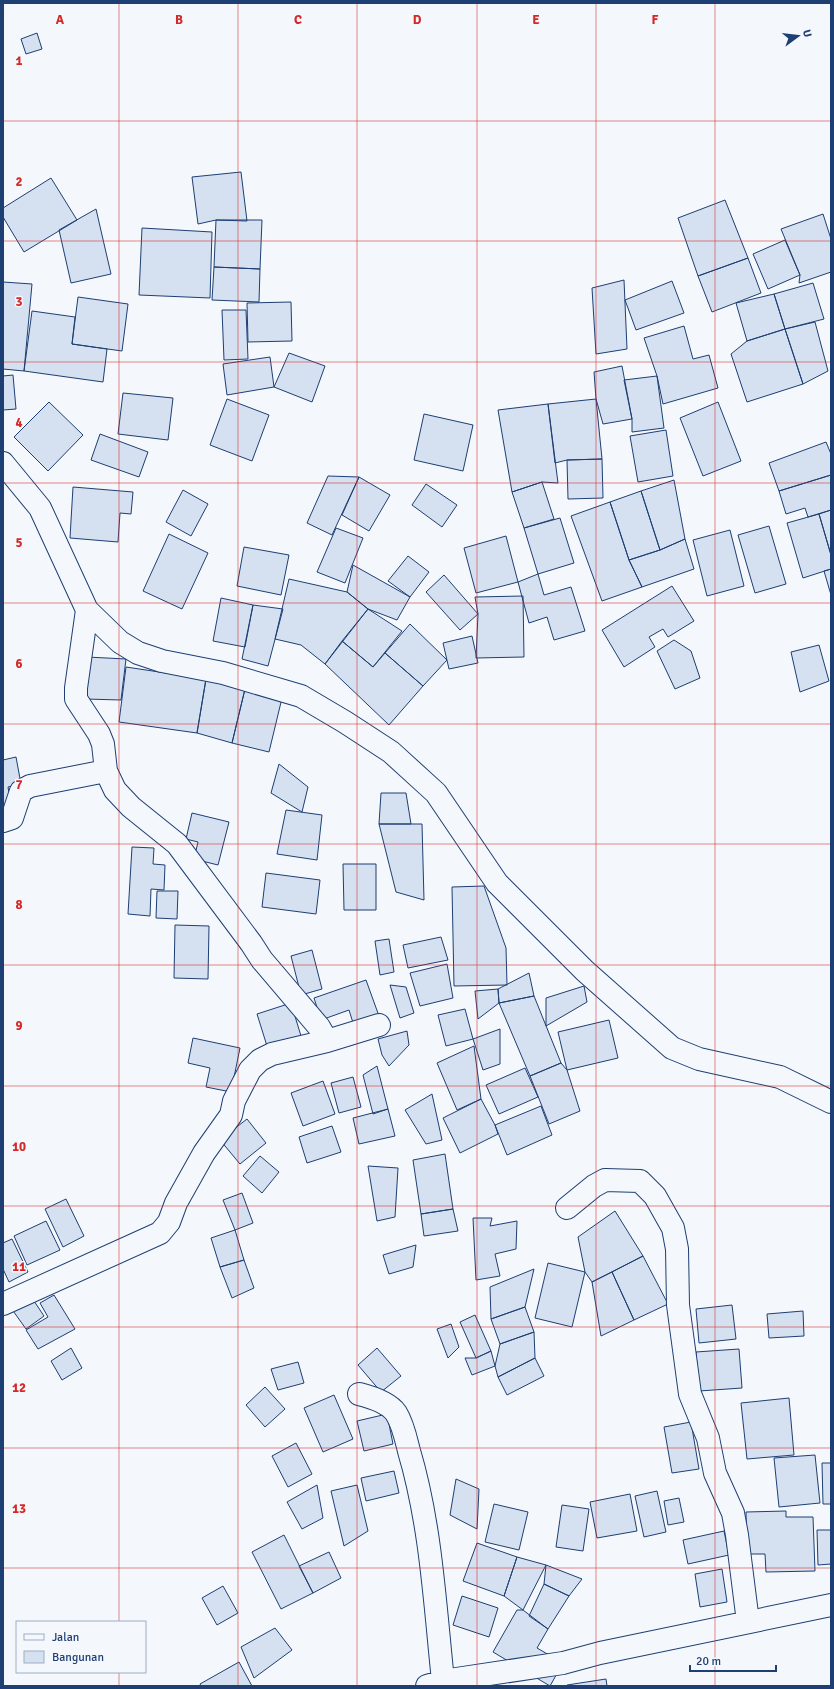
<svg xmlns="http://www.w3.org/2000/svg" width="834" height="1689" font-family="Signika,sans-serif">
<rect width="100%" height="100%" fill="#f4f7fb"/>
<!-- building -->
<path fill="#d5e0f0" stroke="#1d3f73" d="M37,33L42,49L26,54L21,39Z
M241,172L247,221L216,220L198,224L192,177Z
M51,178L77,220L24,252L3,217V208Z
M725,200L748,258L698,276L678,218Z
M96,209L111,274L71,283L59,230Z
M823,214L831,239V272L799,283L800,275L781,229Z
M216,220H262L260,269L214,267Z
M142,228L212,232L210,298L139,295Z
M785,240L800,275L768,289L753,254Z
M748,258L761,293L712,312L698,276Z
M214,267L260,269L259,302L212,300Z
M624,280L627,349L596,354L592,288Z
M672,281L684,313L636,330L625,300Z
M3,282L32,284L24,371L3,369Z
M813,283L824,319L785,329L774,294Z
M774,294L785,329L747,341L736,303Z
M78,297L128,304L122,351L72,344Z
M291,302L292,341L248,342L247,303Z
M222,310H246L248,359L224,360Z
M32,311L75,317L72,344L107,349L103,382L24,371Z
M815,322L828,371L803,384L785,329Z
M684,326L693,359L709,355L718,388L663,404L657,376L644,338Z
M785,329L803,384L747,402L731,354L747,341Z
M289,353L325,366L312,402L274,387Z
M270,357L274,387L227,395L223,364Z
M622,366L632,419L603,424L596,399L594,372Z
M13,375L16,409L3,410V376Z
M657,376L664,428L632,432V419L624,380Z
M123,393L173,398L168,440L118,434Z
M227,399L269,415L252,461L210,445Z
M596,399L602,459L567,460L555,463L548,404Z
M49,402L83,435L48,471L14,437Z
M718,402L741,461L703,476L680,418Z
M548,404L558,483L542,482L512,492L498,410Z
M424,414L473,425L463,471L414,460Z
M666,430L673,476L638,482L630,436Z
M100,434L148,452L139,477L91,460Z
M826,442L831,454V475L779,491L769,463Z
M602,459L603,498L568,499L567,460Z
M831,475V510L808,517L805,508L786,514L779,491Z
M328,476L359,477L332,535L307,523Z
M359,477L390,495L369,531L342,515Z
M674,480L685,539L660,550L641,491Z
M542,482L554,519L524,528L512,492Z
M426,484L457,505L442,527L412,505Z
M73,487L133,492L131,514L120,513L118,542L70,538Z
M183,490L208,504L191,536L166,522Z
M641,491L660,550L629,560L610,502Z
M610,502L629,560L642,587L602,601L571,516Z
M831,510V555L819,514Z
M819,514L831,555V569L803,578L787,523Z
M560,518L574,563L538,574L524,528Z
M769,526L786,584L755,593L738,535Z
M336,528L363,538L345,583L317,572Z
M730,530L744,586L707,596L693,540Z
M169,534L208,553L182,609L143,591Z
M506,536L518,582L476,593L464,548Z
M685,539L694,569L642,587L629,560L660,550Z
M244,547L289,555L281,595L237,586Z
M408,556L429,572L410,597L388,581Z
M353,565L410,597L397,620L368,609L347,592Z
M831,569V595L824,571Z
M538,574L544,595L571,587L585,631L554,640L547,617L529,623L518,582Z
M444,575L478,614L460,630L426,592Z
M289,579L347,592L368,609L325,664L301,645L275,639Z
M672,586L694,621L668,637L663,629L649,637L655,647L624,667L602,630Z
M523,596L524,657L476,658L478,614L475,597Z
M221,598L253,605L245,647L213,641Z
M253,605L283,609L268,666L242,659Z
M368,609L402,631L373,667L342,641Z
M410,624L447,660L423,686L385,653Z
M472,636L478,663L449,669L443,643Z
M674,640L691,651L700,678L675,689L657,651Z
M342,641L373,667L385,653L423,686L389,725L325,664Z
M819,645L829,681L800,692L791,652Z
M87,657L126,659L121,700L85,699Z
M126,667L206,679L197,733L119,722Z
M206,679L245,689L232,743L197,733Z
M245,689L282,698L269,752L232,743Z
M16,757L21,784L8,787L11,804L3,806V760Z
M279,764L308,787L302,812L271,793Z
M381,793H406L411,824H379Z
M286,810L322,815L317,860L277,854Z
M192,813L229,822L218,865L194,859L198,842L186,839Z
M379,824H422L424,900L396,892Z
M132,847L154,848L153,864L165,865L164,890L151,889L150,916L128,914Z
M343,864H376V910H344Z
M266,873L320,880L316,914L262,907Z
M484,886L506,948L507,985L454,986L452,887Z
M157,891H178L177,919L156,918Z
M175,925L209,926L208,979L174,978Z
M441,937L448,960L408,968L403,945Z
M389,939L394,972L380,975L375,941Z
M312,950L322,989L301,995L291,956Z
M447,964L453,998L420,1006L410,973Z
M529,973L534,996L499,1003L498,989Z
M366,980L379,1016L354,1026L349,1010L321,1020L314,998Z
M390,985L406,987L414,1013L400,1018Z
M584,986L587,1002L546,1026V998Z
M498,989L499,1003L478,1019L475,991Z
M534,996L561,1063L530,1076L499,1003Z
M291,1003L301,1036L267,1046L257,1014Z
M465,1009L473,1039L446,1046L438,1015Z
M609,1020L618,1058L567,1070L558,1032Z
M500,1029V1064L483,1070L473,1039Z
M407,1031L409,1045L389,1066L382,1055L378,1039Z
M193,1038L240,1048L231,1092L206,1087L210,1068L188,1063Z
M474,1046L481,1099L457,1110L437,1063Z
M561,1063L567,1070L580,1111L549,1124L530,1076Z
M377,1066L388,1109L373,1114L363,1075Z
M525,1068L538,1097L499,1114L486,1085Z
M353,1077L361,1107L339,1113L331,1083Z
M323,1081L335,1114L303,1126L291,1093Z
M432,1094L442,1140L426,1144L405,1110Z
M481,1099L495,1125L498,1134L460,1153L443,1118Z
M541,1106L552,1135L507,1155L495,1125Z
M388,1109L395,1136L359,1144L353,1118Z
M247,1119L266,1143L240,1164L220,1140Z
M332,1126L341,1152L307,1163L299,1137Z
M445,1154L453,1209L421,1214L413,1160Z
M260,1156L279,1172L262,1193L243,1176Z
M368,1166L398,1168L395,1217L377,1221Z
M242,1193L253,1223L235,1230L223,1200Z
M66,1199L84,1236L63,1247L45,1209Z
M453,1209L458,1231L424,1236L421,1214Z
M615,1211L643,1256L592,1282L585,1272L578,1237Z
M473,1218H492L490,1226L517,1221L516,1249L495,1254L500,1276L476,1280Z
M46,1221L60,1250L27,1265L14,1236Z
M235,1230L244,1260L220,1267L211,1238Z
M12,1239L28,1272L9,1282L3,1269V1243Z
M416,1245L413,1267L389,1274L383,1255Z
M643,1256L668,1304L634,1320L612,1272Z
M244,1260L254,1288L232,1298L220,1267Z
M548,1263L585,1272L572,1327L535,1318Z
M534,1269L525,1307L491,1319L490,1287Z
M612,1272L634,1320L601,1336L592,1282Z
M30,1295L44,1316L26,1329L11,1308Z
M54,1295L75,1329L38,1349L26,1330L48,1317L40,1303Z
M732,1305L736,1339L699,1343L696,1309Z
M525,1307L534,1332L500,1344L491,1319Z
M803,1311L804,1336L769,1338L767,1314Z
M475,1315L491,1351L476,1358L460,1322Z
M451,1324L459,1347L448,1358L437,1329Z
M534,1332L535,1358L498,1377L495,1366L500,1344Z
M71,1348L82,1368L62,1380L51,1361Z
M377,1348L401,1376L381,1392L358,1365Z
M739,1349L742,1388L699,1391L696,1352Z
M491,1351L495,1366L472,1375L465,1358H476Z
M535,1358L544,1376L507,1395L498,1377Z
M298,1362L304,1383L278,1390L271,1369Z
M265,1387L285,1409L265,1427L246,1405Z
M334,1395L353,1439L323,1452L304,1408Z
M789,1398L794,1455L747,1459L741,1403Z
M387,1414L393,1444L364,1451L357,1421Z
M691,1422L699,1469L672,1473L664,1427Z
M296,1443L312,1474L288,1487L272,1456Z
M815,1455L820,1503L779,1507L774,1458Z
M822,1463H831V1504H823Z
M394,1471L399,1493L366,1501L361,1478Z
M456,1479L479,1489L477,1529L450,1515Z
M317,1485L323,1518L302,1529L287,1502Z
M357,1485L368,1531L344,1546L331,1491Z
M657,1491L666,1532L644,1537L635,1496Z
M630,1494L637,1531L597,1538L590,1502Z
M679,1498L684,1522L668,1525L664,1501Z
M494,1504L528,1512L519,1550L485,1542Z
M562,1505L589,1509L583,1551L556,1547Z
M786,1511V1517H813L815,1571L766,1572L765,1554H747L746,1512Z
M817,1530H831V1564L818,1565Z
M724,1531L729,1555L688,1564L683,1540Z
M284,1535L313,1593L281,1609L252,1552Z
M477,1543L517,1557L504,1596L463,1581Z
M329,1552L341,1578L313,1593L299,1566Z
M517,1557L546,1565L523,1610L504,1596Z
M546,1565L582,1579L569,1596L544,1584Z
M722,1569L727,1602L700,1607L695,1574Z
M544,1584L569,1596L548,1629L529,1616Z
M223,1586L238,1613L217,1625L202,1598Z
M462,1596L498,1608L489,1637L453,1625Z
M517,1610H523L548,1629L537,1648L563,1663L550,1686L493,1652Z
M275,1628L292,1650L254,1678L241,1647Z
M239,1662L252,1686H201L200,1684Z
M606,1679L607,1686H567V1685Z"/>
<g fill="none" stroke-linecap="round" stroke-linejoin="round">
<defs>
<path id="minor" d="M3,463L40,508L87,610L120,642L138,653L162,661L223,673L301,696L345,722L391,752L436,793L497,883L585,971L672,1048L699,1059L780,1077L831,1102
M3,821L12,818L21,791L30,786L106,771
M327,1041L379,1025
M567,1208L594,1186L605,1180L640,1181L655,1196L673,1228L677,1249L678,1305L690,1394L708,1438L715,1473L733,1513L737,1535L748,1622
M3,1304L160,1233L169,1222L176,1203L204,1153L231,1115L234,1101L250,1070L260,1060L272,1054L327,1041L319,1027L262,960L251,943L177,844L131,807L115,790L106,771L103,744L99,734L76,699V688L87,610
M359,1394C371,1397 388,1402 396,1413C403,1424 406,1439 409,1451C431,1525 435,1605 443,1681
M427,1686L443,1681L563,1663L600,1653L831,1605"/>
</defs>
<!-- minor casing -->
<use href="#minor" stroke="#1d3f73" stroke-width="24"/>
<!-- minor -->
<use href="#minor" stroke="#f4f7fb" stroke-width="22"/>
</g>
<!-- grid -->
<path fill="none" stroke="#d62828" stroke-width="1" stroke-opacity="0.55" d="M119,3V1622M238,3V1686M357,3V1686M477,3V1686M596,3V1686M715,3V1686M3,121H831M3,241H831M3,362H831M3,483H831M3,603H831M3,724H831M3,844H831M3,965H831M3,1086H831M3,1206H831M3,1327H831M3,1448H831M3,1568H831M119,1672V1686"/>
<g font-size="13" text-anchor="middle" font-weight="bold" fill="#d62828" stroke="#f4f7fb" stroke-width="3" stroke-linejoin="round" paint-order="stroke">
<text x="60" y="24">A</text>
<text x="179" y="24">B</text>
<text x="298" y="24">C</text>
<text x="417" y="24">D</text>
<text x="536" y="24">E</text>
<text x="655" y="24">F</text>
<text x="19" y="65">1</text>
<text x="19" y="186">2</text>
<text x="19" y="306">3</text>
<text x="19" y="427">4</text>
<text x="19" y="547">5</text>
<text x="19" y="668">6</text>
<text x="19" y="789">7</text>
<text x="19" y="909">8</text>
<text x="19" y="1030">9</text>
<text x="19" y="1151">10</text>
<text x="19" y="1271">11</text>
<text x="19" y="1392">12</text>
<text x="19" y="1513">13</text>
</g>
<!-- border -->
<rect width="834" height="1689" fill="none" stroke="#1d3f73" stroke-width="8"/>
<!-- legend -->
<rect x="16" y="1621" width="130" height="52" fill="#f4f7fb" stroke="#9eadc5"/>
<rect x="24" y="1634" width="20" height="6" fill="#f4f7fb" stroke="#9eadc5"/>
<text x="52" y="1641" font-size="12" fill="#1d3f73">Jalan</text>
<rect x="24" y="1651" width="20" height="12" fill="#d5e0f0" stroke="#9eadc5"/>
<text x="52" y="1661" font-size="12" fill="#1d3f73">Bangunan</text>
<!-- north arrow -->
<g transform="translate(798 36) rotate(75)" stroke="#f4f7fb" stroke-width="3" paint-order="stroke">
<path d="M0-3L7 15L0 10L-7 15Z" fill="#1d3f73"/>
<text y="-6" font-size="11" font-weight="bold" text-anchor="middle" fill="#1d3f73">U</text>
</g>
<!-- scale -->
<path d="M690 1665v6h86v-6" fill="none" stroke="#1d3f73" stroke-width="2"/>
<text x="696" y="1665" font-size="12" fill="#1d3f73" stroke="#f4f7fb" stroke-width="3" paint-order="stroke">20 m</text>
</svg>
